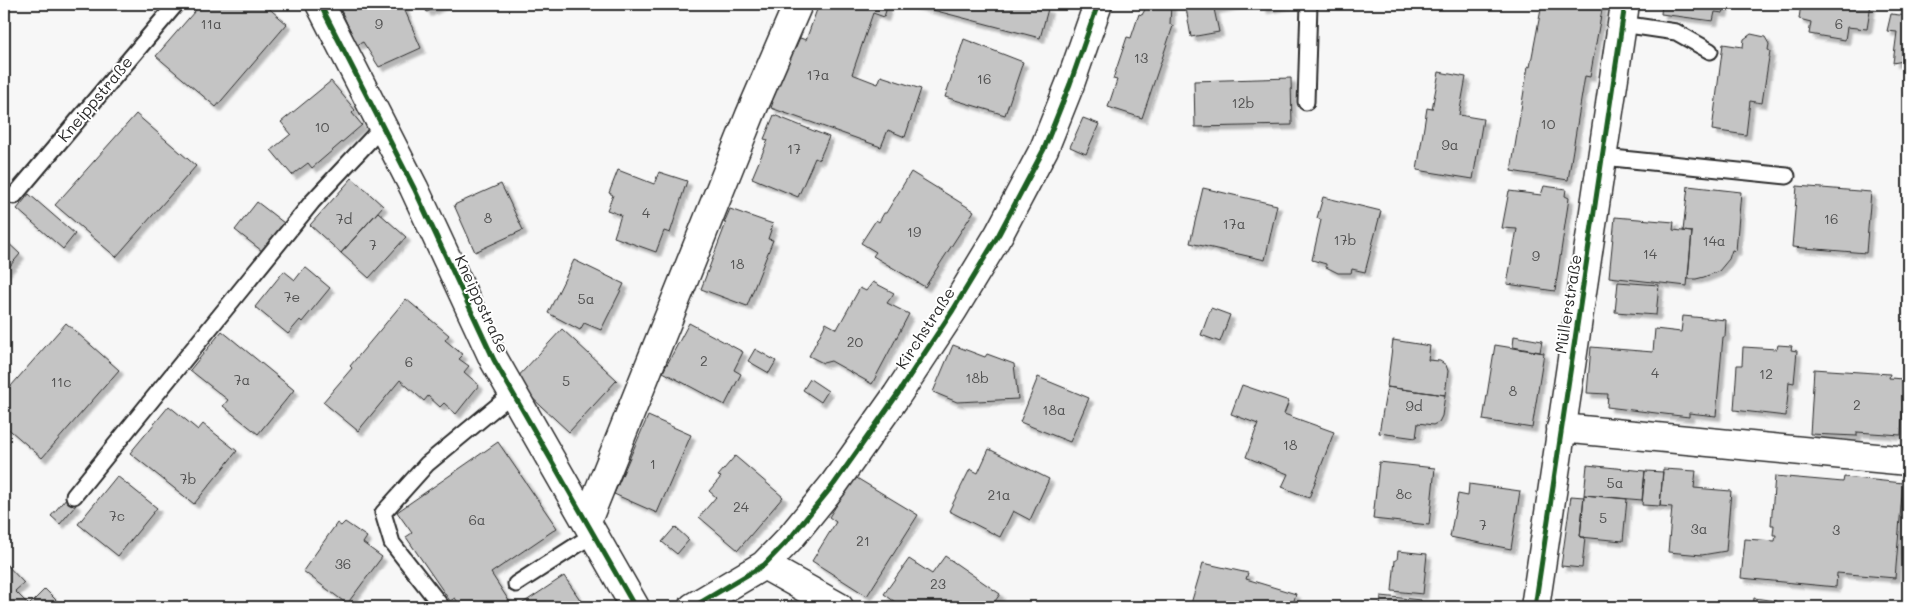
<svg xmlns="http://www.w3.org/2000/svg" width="1912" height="611" font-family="Mali,sans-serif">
<defs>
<filter id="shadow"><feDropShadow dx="4.5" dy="4.5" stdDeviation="1" flood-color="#0004"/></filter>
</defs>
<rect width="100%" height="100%" fill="#f7f7f7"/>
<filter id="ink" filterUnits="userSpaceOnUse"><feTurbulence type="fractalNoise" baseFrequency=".02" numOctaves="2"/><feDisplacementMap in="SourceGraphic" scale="10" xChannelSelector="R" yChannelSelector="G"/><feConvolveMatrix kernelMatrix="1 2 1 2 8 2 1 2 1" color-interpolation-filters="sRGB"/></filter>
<g filter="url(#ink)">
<!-- building -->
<path fill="#c4c4c4" stroke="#2b2b2b" filter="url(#shadow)" d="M201,4H264L287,24L216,107L156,56Z
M338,4H408L403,6L421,48L379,67L363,42L357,45Z
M422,4H443L427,12Z
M819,4H888L884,17L873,13L852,74L878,84L881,76L921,89L905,137L888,130L881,147L771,108L773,102L772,101L794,36L806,40Z
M910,4H1029L1048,9L1040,38Z
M1148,4H1171L1170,24L1173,26L1142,118L1108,107L1117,80L1113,79L1127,37L1131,38L1139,14L1142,15Z
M1205,4H1237L1214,9L1219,32L1191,37L1186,8Z
M1262,4H1288L1263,9Z
M1542,4H1603L1590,77L1585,76L1568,180L1511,171L1528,66L1530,67Z
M1662,4H1725L1723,13L1715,12L1713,21L1661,14Z
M1801,4H1871L1867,29L1847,27L1845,40L1809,34L1811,22L1799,19Z
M1891,14L1908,16V60L1893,63L1897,32L1887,31Z
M1751,34L1765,37L1769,44L1768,50L1770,51L1762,103L1750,101L1746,135L1712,130L1723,44L1743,47L1744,39Z
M964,39L1023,62L1005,115L945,97Z
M1439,72L1466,77L1459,115L1483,119L1473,179L1417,170L1427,108L1432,109Z
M1291,78L1292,125L1195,127L1194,81Z
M331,81L355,110L352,113L362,125L312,168L308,163L292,175L271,150L291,134L281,122Z
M136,114L196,166L116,257L55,205Z
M774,115L829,137L819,160L815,158L798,197L752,178L768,140L764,139Z
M1083,118L1099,124L1086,154L1070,147Z
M618,170L654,184L659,172L687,181L670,233L664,231L656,252L614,237L621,215L607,210L613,195L609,193Z
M911,172L974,211L925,287L873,256L876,252L861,243L876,220L879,222L884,213H886Z
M352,178L383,206L341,253L310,225Z
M501,184L523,230L475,252L454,205Z
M1544,186L1566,189L1565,196L1569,198L1555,291L1507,284L1517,229L1502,228L1509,191L1541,195Z
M1688,186L1741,192L1736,251L1732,250L1729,259L1719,271L1704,277L1696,279H1688L1692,232L1683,231Z
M1797,186L1871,192L1866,253L1792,247Z
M1203,188L1277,205L1265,260L1190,243Z
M29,194L75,234L63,249L17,209Z
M1323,197L1381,211L1365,272L1352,269L1351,273H1338L1326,267V264L1312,260L1321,220L1317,218Z
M257,202L284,223L262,251L235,230Z
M730,209L773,224L768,239L773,240L747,306L701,289L726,223H724Z
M378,212L406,237L369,278L341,253Z
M1615,217L1674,222L1673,230L1692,232L1687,286L1609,277Z
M4,239L20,254L4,273Z
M574,260L624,284L601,330L584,323L580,330L548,313Z
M305,267L330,288L302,322L300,320L288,334L255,307L284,271L295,280Z
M873,282L894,293L887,303L909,314L872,384L831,361L823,363L809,356L826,323L837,329L860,288L866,291Z
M1618,282L1659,285L1656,315L1615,312Z
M406,299L449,335L445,340L463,355L459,359L469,366L464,372L479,385L456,414L444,403L440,407L428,396L424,401L400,380L358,431L323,402L352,368L350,366Z
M1211,308L1230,315L1220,342L1201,335Z
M1683,316L1726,320L1725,337H1723L1716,416L1689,413V417L1607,407L1608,394L1587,393L1591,347L1653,352L1655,329L1681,332Z
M66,323L119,370L42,458L4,425V394Z
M689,323L743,352L734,370L741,374L725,405L663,372Z
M562,329L617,380L569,432L514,381Z
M222,331L294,390L258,434L223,406L228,400L190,370Z
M1514,336L1542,341L1540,352L1513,347Z
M1393,340L1430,346L1428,360L1440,361L1446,365L1448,371L1445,395L1387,387Z
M953,345L985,357L987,354L1014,364L1018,399L957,402L933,392Z
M1495,345L1544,353L1532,428L1483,420Z
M1778,345L1792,346L1791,350L1797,351L1794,383L1789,382L1786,416L1734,410L1737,365H1742L1743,347L1777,349Z
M755,349L776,361L769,373L748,361Z
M1814,369L1890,374L1889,378L1904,379L1901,435L1857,432V436L1810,434Z
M1038,377L1089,398L1070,442L1020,422Z
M810,379L828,391L821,402L803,390Z
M1242,385L1289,401L1284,414L1334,432L1309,498L1282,487L1288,474L1246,457L1258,424L1231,414Z
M1387,387L1445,395L1442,416L1439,422L1433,425L1418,423L1416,438L1379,433Z
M169,406L198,430L203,424L237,451L194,504L130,453Z
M648,416L691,435L657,513L614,494Z
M498,442L557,528L491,573L513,607H462L455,598L450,601L406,537L412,533L397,512Z
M989,449L1049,479L1030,520L1013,511L1000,537L949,511L970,469L978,473Z
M735,456L783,497L738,550L699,517L716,497L709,491L721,477L718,476Z
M1379,462L1435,468L1429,525L1373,519Z
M1587,465L1645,471L1642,500L1584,495Z
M1663,469L1696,471L1694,488L1731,491L1726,551L1702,555L1668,552L1672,507L1660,506Z
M1645,471L1663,472L1660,506L1642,505Z
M117,476L157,508L118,556L78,524Z
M1775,476L1843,482L1844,477L1903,483L1895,578L1837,573L1836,587L1741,578L1745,539L1775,541L1776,535H1773L1774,525H1771Z
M855,477L918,515L867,596L812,561L836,522L829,517Z
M1469,484L1520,491L1511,549L1450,537L1458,494L1468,496Z
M1584,495L1627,499L1623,541L1580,537Z
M1571,496L1584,497L1580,537H1585L1582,568L1561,566Z
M67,497L76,505L60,524L51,516Z
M345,522L367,537L363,543L382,557L347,604L303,571L337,523L341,526Z
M675,527L689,540L677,554L662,542Z
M1398,551L1427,554L1423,594L1392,591L1395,560H1397Z
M945,556L1000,594L991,607H902L884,594L909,559L932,574Z
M4,562L24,583L15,591L29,605L45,589L63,607H4Z
M1203,563L1248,573L1246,579L1296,594L1292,607H1190Z
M564,576L585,607H517Z
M1381,596L1421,600V607H1380Z
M1754,598L1776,601L1775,606L1782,607H1753Z"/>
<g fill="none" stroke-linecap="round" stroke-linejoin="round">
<defs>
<path id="lane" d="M1622,24L1676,32L1710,51
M1306,102L1309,4
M1603,157L1787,176
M14,196L176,4
M74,496L312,202L383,126
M516,584L594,534
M442,607L392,543L383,513L427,464L513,393"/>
<path id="street" d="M320,4L414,188L494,360L635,607
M1561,428L1908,461
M587,521L750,115L798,4
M764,565L839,607
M693,607L764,565L791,537L834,484L897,395L953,310L999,234L1044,149L1070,84L1098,4
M1535,607L1625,4"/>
</defs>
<!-- lane casing -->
<use href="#lane" stroke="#2b2b2b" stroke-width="19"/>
<!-- street casing -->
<use href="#street" stroke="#2b2b2b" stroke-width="31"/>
<!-- lane -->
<use href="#lane" stroke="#fff" stroke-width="15"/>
<!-- street -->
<use href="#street" stroke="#fff" stroke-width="28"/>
<defs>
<path id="cycleway" d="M320,4L414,188L494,360L635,607
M693,607L764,565L791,537L834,484L897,395L953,310L999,234L1044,149L1070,84L1098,4
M1535,607L1625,4"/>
</defs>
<!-- cycleway casing -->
<use href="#cycleway" stroke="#fff" stroke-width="8"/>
<!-- cycleway -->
<use href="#cycleway" stroke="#1b5e20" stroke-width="5"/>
</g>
</g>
<g text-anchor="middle" stroke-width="4" stroke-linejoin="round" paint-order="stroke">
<!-- number labels -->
<g font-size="14" fill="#515151">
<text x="211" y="29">11a</text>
<text x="379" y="29">9</text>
<text x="1839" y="29">6</text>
<text x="1141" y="63">13</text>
<text x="818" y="80">17a</text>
<text x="984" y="84">16</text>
<text x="1243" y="108">12b</text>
<text x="1548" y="129">10</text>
<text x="322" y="132">10</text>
<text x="1450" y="150">9a</text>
<text x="794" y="154">17</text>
<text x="646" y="218">4</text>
<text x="488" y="223">8</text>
<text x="344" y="224">7d</text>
<text x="1831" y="224">16</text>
<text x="1234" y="229">17a</text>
<text x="914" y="237">19</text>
<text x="1345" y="245">17b</text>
<text x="1714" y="246">14a</text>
<text x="373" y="250">7</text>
<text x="1650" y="259">14</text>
<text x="1536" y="261">9</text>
<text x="737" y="269">18</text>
<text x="292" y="302">7e</text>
<text x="586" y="304">5a</text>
<text x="855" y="347">20</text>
<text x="704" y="366">2</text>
<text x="409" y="367">6</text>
<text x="1655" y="378">4</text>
<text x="1766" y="379">12</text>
<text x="977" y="383">18b</text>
<text x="242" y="385">7a</text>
<text x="566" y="386">5</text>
<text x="61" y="387">11c</text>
<text x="1513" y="396">8</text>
<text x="1857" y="410">2</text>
<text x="1414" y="411">9d</text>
<text x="1054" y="415">18a</text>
<text x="1290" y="450">18</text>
<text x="653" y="469">1</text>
<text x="188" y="484">7b</text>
<text x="1615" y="488">5a</text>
<text x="1404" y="499">8c</text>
<text x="999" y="500">21a</text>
<text x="741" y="512">24</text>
<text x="117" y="521">7c</text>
<text x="1603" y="523">5</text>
<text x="477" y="525">6a</text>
<text x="1483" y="530">7</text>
<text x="1699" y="534">3a</text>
<text x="1836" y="535">3</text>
<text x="863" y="546">21</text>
<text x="343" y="569">36</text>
<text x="938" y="589">23</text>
</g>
<!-- street labels -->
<g font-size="16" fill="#2b2b2b" stroke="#fff">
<text transform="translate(95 99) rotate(-50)" y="6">Kneippstraße</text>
<text transform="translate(482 304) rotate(65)" y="6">Kneippstraße</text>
<text transform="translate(1568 304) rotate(-81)" y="6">Müllerstraße</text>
<text transform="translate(925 328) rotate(-57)" y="6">Kirchstraße</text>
</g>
</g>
<!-- margin -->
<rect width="1912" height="611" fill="none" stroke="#fff" stroke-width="20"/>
<rect x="10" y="10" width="1892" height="591" fill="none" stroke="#2b2b2b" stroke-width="2" filter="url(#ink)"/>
</svg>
